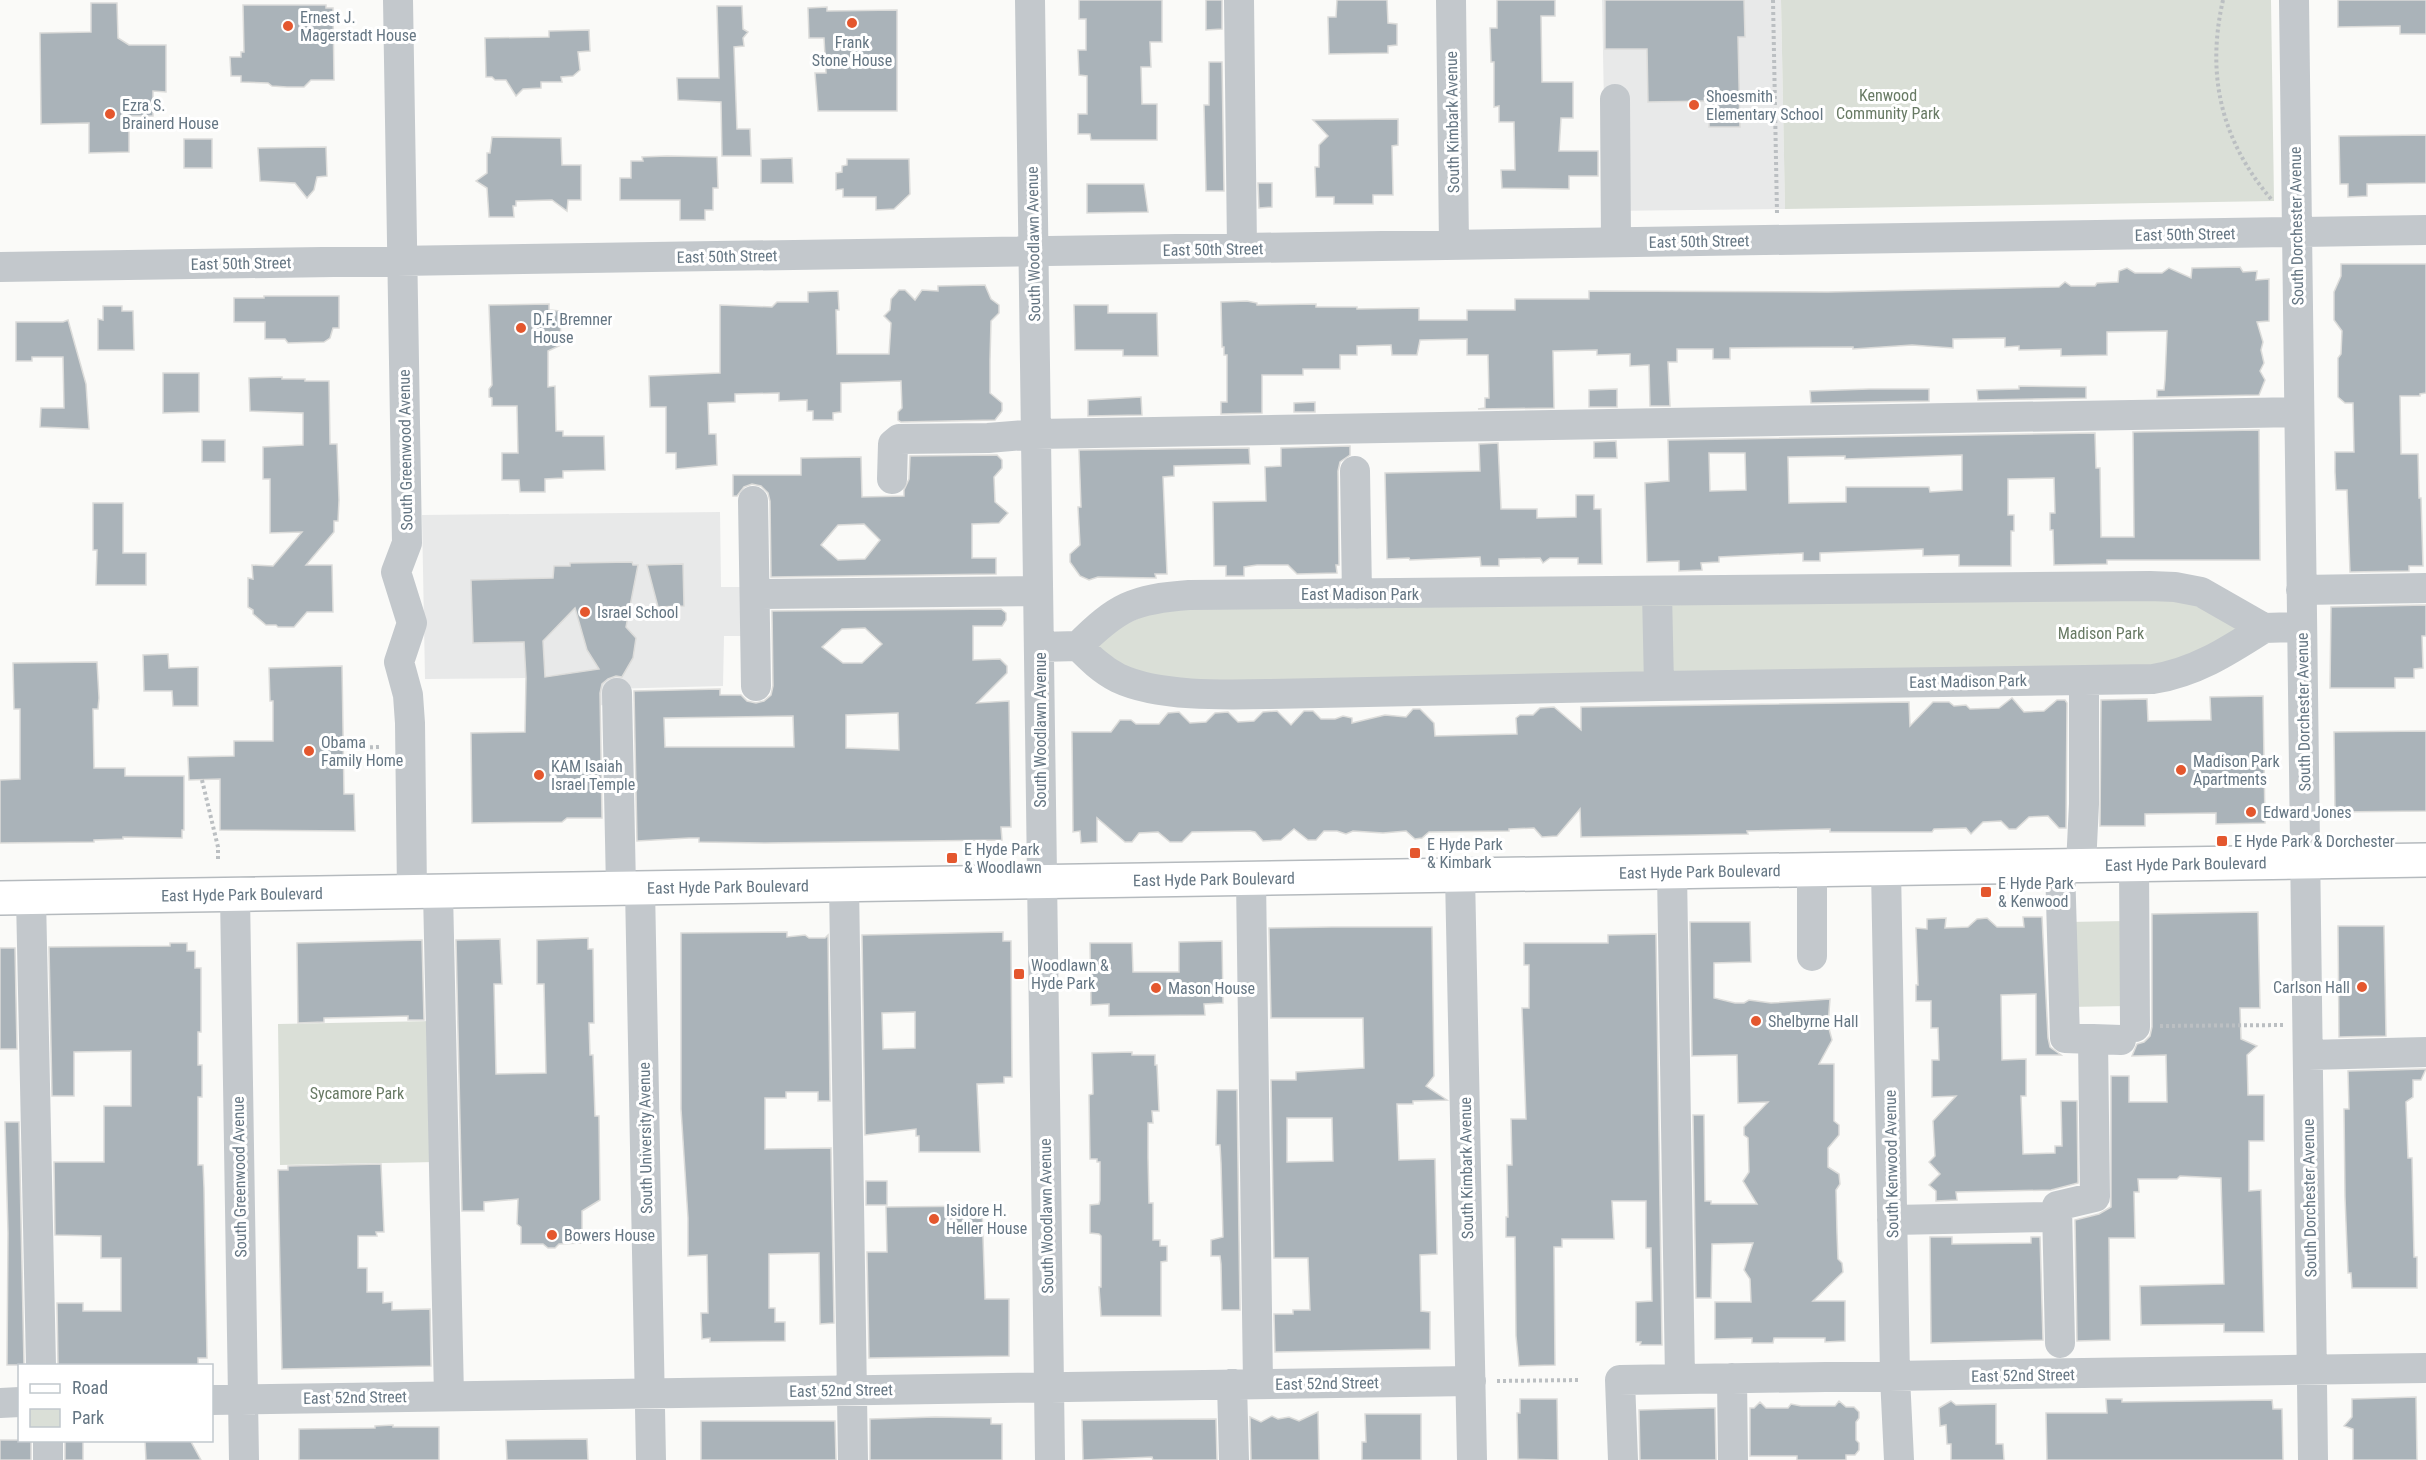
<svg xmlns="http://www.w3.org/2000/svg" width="2426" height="1460" font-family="'Roboto Condensed',sans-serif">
<rect width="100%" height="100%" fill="#fafaf8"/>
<!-- built -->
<path fill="#e8e9e9" d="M1602,0H1781L1785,209L1606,211Z
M720,512L721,587H746L747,636H724L723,686L607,689L608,705L574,706L568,674L526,678L425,679L422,515Z"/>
<!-- green -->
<path fill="#dadfd7" d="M1781,0H2271L2274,201L1785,209Z
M2200,600L2239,631L2166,671L1171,682L1108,662L1094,639L1165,606Z
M2126,921L2128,1006L2068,1007L2067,922Z
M434,1021L436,1162L280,1165L278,1024Z"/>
<!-- building -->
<path fill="#aab3b9" stroke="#dcdcda" stroke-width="1.5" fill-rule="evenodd" d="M1079,0H1162V42H1150L1151,67H1141L1142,104H1157V140H1091L1090,134H1078V114H1087V76L1079,75L1078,50H1086V19H1079Z
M1206,0H1222V29L1206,30Z
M1337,0H1387L1388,23L1397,24V45L1388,46V53L1329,54L1328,17H1336Z
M1497,0H1555V16H1541L1542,82H1573V118H1561L1559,151H1598V176H1569V189L1502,188L1501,170H1515L1514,122H1499V106L1494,107V62H1491L1490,28H1497Z
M1605,0H1744L1745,37H1738L1740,127H1709V101L1648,102L1647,49H1605Z
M2338,0H2426V34H2400V26L2338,27Z
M91,3H117L118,38L129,45H166V92L153,91V116H129V152L89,153V123L41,124L40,33L91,32Z
M243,5H326V8H333L334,80H311L304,87H287L272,86L268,83L241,82V76H231L230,57H241V52H244Z
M717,6H742L743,29L748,32L743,38L744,46L734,47L737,129H750L751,156H722L721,102L678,100L677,78H719Z
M827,7V11L897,10V111H818L815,73H826L824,38H809L808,8Z
M589,30L590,51L578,52L580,70L573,76L561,77L562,82H541V88L523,89L516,96L506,80H495L492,77H486L485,38L549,37V31Z
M1209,62H1222L1224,191H1206L1204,105H1209Z
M1398,119V145L1392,146L1393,195H1373V204H1334V197H1316L1315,167H1319V145L1328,136L1313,120Z
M2426,135V183L2367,184V196L2348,197V184H2340L2339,136Z
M492,137L561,138L562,165H581V200H568L567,211L552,200L516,201V206H513L514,217H489L487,188L476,181L487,173V153H490Z
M184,139H212V168H184Z
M326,147L327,176L317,177L314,190L307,198L295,183L260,181L258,148Z
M667,156L717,157L718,188H713V210H705V220H680V200H620V178H631V161H643L642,157Z
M792,158L793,183H761V159Z
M847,159H909L910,194L894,209L876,210V197H843V189L836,190V173L842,172V166L847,165Z
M1258,183H1272V207L1259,208Z
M1087,184H1144L1148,212L1087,213Z
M2341,264H2426V393L2420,394V396H2400L2401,454H2418L2419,498H2421L2423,566H2409V571L2350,572L2347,490H2336L2335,472V452H2354L2353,403H2345L2338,397V358L2341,354L2342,331L2334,320V292L2341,276Z
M2240,267L2243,272L2257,271L2256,280L2269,279V321L2257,322L2263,342L2261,350L2264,363L2260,371L2265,380L2259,395L2157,397V390H2164L2165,380L2167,331L2107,332V355L2061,356V349L2019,350V346L2005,347V338L1953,339V348L1912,345L1853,349V347L1730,348V359H1713V349H1677V362H1668L1670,406H1650L1649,365L1630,366V354L1597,355V350L1553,351L1554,408L1478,409L1485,408V398H1489L1488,355H1467V339L1420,340L1417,355H1392L1391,345L1357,346V355H1340V369H1303V375H1262V413L1221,414V402H1227V355H1224V347H1222L1221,302L1247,301L1257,303V305L1316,304V307H1357V309L1419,308V320H1467V310H1515V299H1589V291L1828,292L2059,287L2065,282L2071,286H2095L2097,283L2118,282L2119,271L2127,268L2135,273H2162L2169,268L2191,278L2192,268Z
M985,285L991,299L999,305V313L991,321L990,360V393L1002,403V411L995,420L901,422L898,420V412L902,408L901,381L841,383V412L833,413V420H813V411H807V400L779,401V393L735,394V402L708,403L709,434H716L717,465L676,469V453H666V407H650L649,376L720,373V305L772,307L777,302H808V292L838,291L839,310H836L837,354H889L891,323L884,316L890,310L891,299L899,290H905L915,300L922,290L938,291V286Z
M264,296H339V328H333L330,338L324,342L288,343L285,339H265V322H234V298H264Z
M549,304V310L560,311L561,345L548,351V387L555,386L556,431H563V436H604L605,470L563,471V478L545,479V492H520L519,480H502V453H518L517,406H492V398L489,397V389L492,385L489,305Z
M1074,305H1108V313H1157L1158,356H1123V350H1075Z
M103,306H122V311H133L134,350H98V319L103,320Z
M68,320L86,384L89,429L40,427L41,408H64L63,357H32V361H16V322H63Z
M163,373H199V412L163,413Z
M282,377V379H305V381H329L330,444H337L339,500L338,521H334V532L306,565H332L333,612H307L294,627H278L276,625H266L253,614V610L248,607V578L253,579L252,565L273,566L302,532L270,533V479H263V447L303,445V413L250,411L249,378Z
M2019,386L2086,387V398L1978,400L1977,390L2019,389Z
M1617,389V407H1589V390Z
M1869,389H1929V401L1811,403L1810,391Z
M1141,397L1142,415L1088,416V400Z
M1315,402V412H1294V403Z
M2259,430L2260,560H2107V564L2054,565L2053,530H2050V513H2055L2054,478L2008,479V515H2014V531H2011V566H1959V555L1923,556V549L1820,553V561H1803V553L1719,557V562L1701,563L1702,570L1679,571V561L1647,562L1645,483L1669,481L1668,440L2095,433L2096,468H2100L2101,537H2134L2133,432ZM1709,453H1745L1746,490L1710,491ZM1962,455V490L1930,492L1929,487H1846V502L1789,503L1788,457L1845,456V459Z
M202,440H225V462H202Z
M1616,441L1617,458H1594V442Z
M1498,443L1501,509H1537V518L1576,517V495H1594V509H1601L1602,564H1578V558H1550L1543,563L1540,558L1499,559V566H1481L1480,557L1410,560L1409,558L1387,559L1385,473L1480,471L1479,444Z
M1350,446V455L1340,462L1338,471L1339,565H1336L1337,573L1297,574L1288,565H1257L1244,567V576H1226V566H1214L1213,502L1266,501L1265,467L1281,466V448Z
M1249,448L1250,464L1174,466V476L1163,477L1167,574H1155L1156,578L1098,577L1089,580L1080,576L1070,562V554L1080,545L1078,507H1081L1079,450Z
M997,455L1002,460V468L994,477L995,502L1008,513L999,523L972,524V558H996V574L771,577L770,501L768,493L761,486L752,484L744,487L737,496H733V475H801V458L861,457L862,497L904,496V490L909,479L910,456ZM864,524L880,540L865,559L838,560L821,545L838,525Z
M93,503H123V553H146V585H96L97,550H93Z
M632,562L633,565H638L626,627L636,638L633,658L622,677L616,676L608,679L602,684L600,693L602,818H567L562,822L472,823L471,733L525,732L526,678L524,642L473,643L471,580L553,578L554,566H570V563ZM575,608L587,650L599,669L545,677L543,641Z
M683,564L684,606L658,607L647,565Z
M2426,605V636H2422L2423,668L2414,669V678H2395V688H2330L2331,607Z
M1001,609L1006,613V620L1002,626H973V660L1000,659L1007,666V673L977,703L1009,701L1011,827H1001L1002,840L766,843L699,842V838H689L637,841L634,691L720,689V695H741L747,701L756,703L764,701L771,695L773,686L772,611ZM865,628L882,644L862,663H843L822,647L842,629ZM898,713L899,750L846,748V715ZM793,716L794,747H665L664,718Z
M168,654L169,668L198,667V706H173L172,691H144L143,655Z
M97,662L99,698L98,709H93L94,768H125V776H184V830H182V838L123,837V839L94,840V842L0,843V780L20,779V709H14L13,663Z
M342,666L344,794H354L355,831L220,830V779L189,780L188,757L234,756V741H273V701H270L269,668Z
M2263,696L2265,823L2216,824V813L2145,814V826H2100L2101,700L2147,699L2148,721L2211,720L2210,697Z
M2012,698L2024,712L2044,711L2057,700H2065L2067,703L2066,828H2059L2048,816L2029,817L2016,829H2009L2001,821L1983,822L1971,834L1966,828L1934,829L1932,832H1830V829L1747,831L1748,834L1697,835L1581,837L1580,809L1557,836L1542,837L1534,828L1509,829V831L1429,832L1422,838L1415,839L1406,831L1383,833L1353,831L1346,834L1337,831H1324L1316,840H1308L1294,829L1281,840L1263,841L1255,832L1250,831L1192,832L1182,842H1170L1158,832L1139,833L1132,842H1125L1097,818V842L1081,843L1080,831L1073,832L1072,732H1111L1120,720H1131L1136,724H1159L1168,713L1179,712L1190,723L1206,722L1215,713L1228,712L1238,722L1254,721L1263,712L1277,711L1291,725L1304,711H1313L1321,719H1335L1343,716L1352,718V723L1385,715L1406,717L1413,709H1420L1434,723L1435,736L1517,734L1516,718L1520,715H1533L1540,708L1554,707L1581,730V707L1909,702L1910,726L1933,702H1949L1954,706L1966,705L1970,709L1999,708Z
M2426,731V811L2335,812L2334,732Z
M2258,912L2260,1008H2240L2241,1039L2257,1046L2247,1055L2248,1095H2264V1141H2249V1191L2261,1190L2264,1332H2224V1324L2141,1325L2140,1286L2224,1284L2221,1178L2180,1176L2177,1179H2138L2139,1192H2134L2135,1238H2109L2110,1340L2077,1341L2075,1220L2099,1214L2111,1207V1076H2129V1102H2167L2166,1055L2132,1056L2137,1044L2144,1042L2150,1036L2152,1027V914Z
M2023,917H2042L2048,1038L2050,1047L2061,1055H2036V994L2001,995L2002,1060L2026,1059V1096H2021L2023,1154L2055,1153V1146H2062L2061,1101H2077L2078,1183L2051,1190L1956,1192L1957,1200L1936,1201V1191L1929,1185L1940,1174L1929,1162L1935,1156L1933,1121L1956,1096L1932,1097V1060H1939L1938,1028H1931V1001H1916V985H1918L1916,928L1927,929V919L1946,918L1945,928L1968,927L1977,919L1987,918L1997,927H2024Z
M1690,922H1750L1751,962L1714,963V998L1735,1003H1744L1749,1000L1771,1003L1830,999L1828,1025L1832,1040L1819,1064H1834V1121L1839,1125V1135L1828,1148V1167L1839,1174L1840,1184L1836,1190L1837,1233L1838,1259L1842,1263L1843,1272L1813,1301H1845V1341L1825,1342V1338H1774L1773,1343H1752V1338L1715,1339V1302H1751L1750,1279L1744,1270L1753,1243L1712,1244L1711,1298H1696L1693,1115H1704L1705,1201H1711V1204H1757L1743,1181L1749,1172L1748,1138L1744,1135V1127L1768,1102L1738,1103L1737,1055L1692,1056Z
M2338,926H2384L2386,1036L2339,1037Z
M1331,927H1432L1434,1076L1426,1086L1447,1100L1413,1101V1104H1397L1399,1160L1435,1159L1437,1254L1420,1255L1421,1311L1430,1312V1349L1275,1352L1274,1314H1293V1310H1310L1308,1258H1274L1271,1080H1296V1072L1364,1068L1363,1018H1271L1269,928ZM1287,1118H1332L1333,1161L1287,1162Z
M787,932V937L805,935L809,938H825L828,935L830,1101H818V1092H786V1098H765V1149L831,1148L834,1323L820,1324L819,1253L769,1254V1308H775V1322H785V1341L710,1342V1338L702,1339L701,1313H708L707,1255L688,1256V1218L681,1109V933Z
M1003,932V941H1011L1012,1077H1004V1083L977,1084L980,1152H919V1136H916V1129L865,1135L862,935ZM915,1012V1048L883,1049L882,1013Z
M1656,934L1662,1345H1640L1641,1342H1636V1302L1652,1301L1651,1248H1646V1201H1612L1614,1239H1562V1247H1554L1555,1365L1519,1366L1516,1336L1515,1237H1506V1217H1508L1507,1165H1512L1511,1119H1526L1522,1008H1529V965H1524V943H1608V935Z
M588,938V949H593L594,1023H589L590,1055H593L595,1116H599L600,1200L582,1211V1243L559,1244L555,1248H548L543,1244H521V1227L517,1224L518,1199L484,1202V1211H462L456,940L500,939L502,984H494L496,1074L546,1073L544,984H537V940Z
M422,940L424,1020H408V1016L371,1017L324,1018V1022L298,1023L297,943Z
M1222,941L1223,1003L1204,1004L1205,1015L1109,1016V1004L1091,1005L1090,943H1132L1133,972H1179V942Z
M170,943H187V951H195V968H201V1032H198V1065H202V1097H198V1165H203L204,1188L207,1358H198V1365H58L57,1303H83V1311H121V1258H101V1236L55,1235L54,1162H104V1106H131V1051L74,1052V1096H52L49,947L170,946Z
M0,948H15L17,1049H0Z
M1132,1052V1055H1155V1065H1157L1159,1111H1152L1153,1123H1148V1157L1149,1203H1153V1240H1160V1246H1167V1261L1161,1262V1316H1101L1099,1287H1101V1236L1099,1234L1090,1233V1205L1099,1204L1100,1200V1162H1097V1159H1090L1089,1095L1093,1094L1092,1053Z
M2426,1069L2421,1080H2413V1097L2406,1102L2408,1158H2412L2414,1257H2417V1288H2352L2351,1273H2348L2345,1197L2344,1109H2349L2348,1071Z
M1217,1090H1237L1240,1310H1222L1221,1264L1220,1256H1211V1240L1223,1237L1221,1163L1220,1145H1216Z
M5,1122H19L24,1365H7L8,1233Z
M381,1164L384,1232H376L377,1236H358V1268H367V1292H383V1303L392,1302V1310L430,1309L431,1366L282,1369L278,1170H288V1166Z
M866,1181H887V1205H866Z
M982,1206L985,1299H1009V1356L869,1358L867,1252H887L886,1207Z
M1930,1237H1952V1244L2031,1243V1237H2040L2043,1340L1931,1343Z
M2416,1397L2417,1460H2353V1429L2344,1426L2352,1417V1399Z
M1520,1399H1557L1558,1460L1518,1459L1517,1413H1520Z
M2106,1399H2122V1402L2272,1400L2273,1409H2282L2283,1460H2047L2046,1413H2107Z
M1839,1401L1846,1407H1854L1859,1412V1418L1856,1422V1440L1859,1443V1450L1855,1455H1846V1460H1797V1456H1750V1408H1754L1760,1402L1766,1408H1788L1791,1404L1801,1406H1835Z
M1951,1401L1956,1405L1996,1404V1444H2003L2004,1460H1951V1444H1947L1946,1425L1940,1426L1939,1408Z
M1709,1408H1715L1716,1460H1640L1639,1410Z
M1318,1412L1319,1460H1251L1250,1417L1261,1422L1272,1416L1278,1419L1289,1417L1299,1421Z
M1365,1414H1421V1460H1362V1442H1366Z
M935,1417L991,1418V1424H1002V1460H870V1419Z
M1216,1419L1217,1460H1153L1152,1457L1083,1460L1082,1420Z
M701,1421H835L836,1460H701Z
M393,1425V1427H439V1460H299V1429L375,1428V1426Z
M587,1439L588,1460H507L506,1440Z
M0,1440H31V1460H0Z
M65,1440H83V1460H65Z
M145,1440H190L201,1460H146Z"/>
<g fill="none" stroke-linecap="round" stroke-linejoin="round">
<defs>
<g id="major">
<path id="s1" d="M0,898L2426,860"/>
</g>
</defs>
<!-- major casing -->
<use href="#major" stroke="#b5babe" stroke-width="36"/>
<!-- path -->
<path stroke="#bbbfc2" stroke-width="4" stroke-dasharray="3 3" stroke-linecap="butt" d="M1773,0L1777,213
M2223,0C2206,75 2221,140 2271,199
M346,748L379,747
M202,780L218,847V859
M2160,1026L2284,1025
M1497,1381L1580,1380"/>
<!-- minor -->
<path stroke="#c3c8cc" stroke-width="30" d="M398,0L407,543L396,572L412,623L399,662L408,695L410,723L412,892
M1030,0L1050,1460
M1239,0L1242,248
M1451,0L1454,245
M2294,0L2313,1460
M1615,99L1616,242
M0,267L2426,230
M1355,471L1357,594
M892,479L893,444L899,439L988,438L1036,434L2299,412
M753,501L756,686
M2301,590L2426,588
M1657,592L1659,686
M755,594L1038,591
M1078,646C1090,658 1102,670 1118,678C1158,697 1226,695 1270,694L1659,686L2153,679C2196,672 2228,651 2264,628
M1039,647L1078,646C1117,607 1133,599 1189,595L2150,586L2175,587L2201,592L2264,628L2302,627
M617,693L621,888
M2134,864L2135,1027
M2081,865L2084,804V680
M2060,866L2065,1038L2121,1040
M1886,868L1895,1377L1899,1460
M1812,870V956
M1672,872L1680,1379
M1460,875L1472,1460
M1251,879L1258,1384
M844,885L853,1460
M640,888L651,1460
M438,892L449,1396
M235,895L244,1460
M31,898L41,1366
M2308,1055L2426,1052
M1892,1220L2043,1217
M2060,1343L2057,1206L2095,1197L2093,1039
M1732,1378L1733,1460
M1232,1384L1234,1460
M212,1400L1471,1381
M0,1403L20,1402
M48,1440V1460
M1623,1460L1620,1380L2426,1368"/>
<!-- major -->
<use href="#major" stroke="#fff" stroke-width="33"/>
</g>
<!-- markers -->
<g fill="#e4572e" stroke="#fff" stroke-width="2">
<circle cx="852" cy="23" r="6"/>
<circle cx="288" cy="26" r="6"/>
<circle cx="1694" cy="105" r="6"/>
<circle cx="110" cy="114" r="6"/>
<circle cx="521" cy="328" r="6"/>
<circle cx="585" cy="612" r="6"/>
<circle cx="309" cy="751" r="6"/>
<circle cx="2181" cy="770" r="6"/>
<circle cx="539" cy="775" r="6"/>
<circle cx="2251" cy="812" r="6"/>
<rect x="2216" y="835" width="12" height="12" rx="3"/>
<rect x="1409" y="847" width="12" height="12" rx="3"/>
<rect x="946" y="852" width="12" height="12" rx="3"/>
<rect x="1980" y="886" width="12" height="12" rx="3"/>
<rect x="1013" y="968" width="12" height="12" rx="3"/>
<circle cx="2362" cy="987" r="6"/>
<circle cx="1156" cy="988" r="6"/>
<circle cx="1756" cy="1021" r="6"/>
<circle cx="934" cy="1219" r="6"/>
<circle cx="552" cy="1235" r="6"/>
</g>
<g text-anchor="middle" stroke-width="6" stroke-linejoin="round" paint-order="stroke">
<!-- poi labels -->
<g font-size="16" fill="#657683" stroke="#fff" text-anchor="start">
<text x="300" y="23">Ernest J.<tspan x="300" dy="18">Magerstadt House</tspan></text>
<text x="852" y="48" text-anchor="middle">Frank<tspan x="852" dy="18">Stone House</tspan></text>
<text x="1706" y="102">Shoesmith<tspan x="1706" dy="18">Elementary School</tspan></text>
<text x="122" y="111">Ezra S.<tspan x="122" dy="18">Brainerd House</tspan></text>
<text x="533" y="325">D.F. Bremner<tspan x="533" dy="18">House</tspan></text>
<text x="597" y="618">Israel School</text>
<text x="321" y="748">Obama<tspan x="321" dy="18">Family Home</tspan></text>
<text x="2193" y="767">Madison Park<tspan x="2193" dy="18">Apartments</tspan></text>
<text x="551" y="772">KAM Isaiah<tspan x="551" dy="18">Israel Temple</tspan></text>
<text x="2263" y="818">Edward Jones</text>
<text x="2234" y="847">E Hyde Park &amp; Dorchester</text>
<text x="1427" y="850">E Hyde Park<tspan x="1427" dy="18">&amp; Kimbark</tspan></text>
<text x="964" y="855">E Hyde Park<tspan x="964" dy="18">&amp; Woodlawn</tspan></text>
<text x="1998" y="889">E Hyde Park<tspan x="1998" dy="18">&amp; Kenwood</tspan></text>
<text x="1031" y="971">Woodlawn &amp;<tspan x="1031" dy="18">Hyde Park</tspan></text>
<text x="2350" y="993" text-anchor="end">Carlson Hall</text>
<text x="1168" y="994">Mason House</text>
<text x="1768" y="1027">Shelbyrne Hall</text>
<text x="946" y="1216">Isidore H.<tspan x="946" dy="18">Heller House</tspan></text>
<text x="564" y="1241">Bowers House</text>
</g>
<!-- park labels -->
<g font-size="16" fill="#687a64" stroke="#fff">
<text x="1888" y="101">Kenwood<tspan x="1888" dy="18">Community Park</tspan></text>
<text x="2101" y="639">Madison Park</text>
<text x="357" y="1099">Sycamore Park</text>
</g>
<!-- street labels -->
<g font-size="16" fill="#657683" stroke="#fff">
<text transform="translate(1452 122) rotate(-91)" y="6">South Kimbark Avenue</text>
<text transform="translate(2296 226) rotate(-91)" y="6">South Dorchester Avenue</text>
<text transform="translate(2185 234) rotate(-1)" y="6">East 50th Street</text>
<text transform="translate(1699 241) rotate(-1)" y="6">East 50th Street</text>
<text transform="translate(1033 244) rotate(-91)" y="6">South Woodlawn Avenue</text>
<text transform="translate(1213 249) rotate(-1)" y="6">East 50th Street</text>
<text transform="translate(727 256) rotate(-1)" y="6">East 50th Street</text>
<text transform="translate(241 263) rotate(-1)" y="6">East 50th Street</text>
<text transform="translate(405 450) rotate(-91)" y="6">South Greenwood Avenue</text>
<text x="1360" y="600">East Madison Park</text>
<text transform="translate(1968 681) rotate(-1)" y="6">East Madison Park</text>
<text transform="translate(2303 712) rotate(-91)" y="6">South Dorchester Avenue</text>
<text transform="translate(1040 730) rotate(-90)" y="6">South Woodlawn Avenue</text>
<text dy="6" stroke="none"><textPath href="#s1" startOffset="2186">East Hyde Park Boulevard</textPath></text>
<text dy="6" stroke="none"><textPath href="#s1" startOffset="1700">East Hyde Park Boulevard</textPath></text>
<text dy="6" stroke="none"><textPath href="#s1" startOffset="1214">East Hyde Park Boulevard</textPath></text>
<text dy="6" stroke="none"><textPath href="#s1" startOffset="728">East Hyde Park Boulevard</textPath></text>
<text dy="6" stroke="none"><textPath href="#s1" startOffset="242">East Hyde Park Boulevard</textPath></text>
<text transform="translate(645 1138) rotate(-91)" y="6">South University Avenue</text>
<text transform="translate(1891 1164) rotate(-91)" y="6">South Kenwood Avenue</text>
<text transform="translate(1466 1168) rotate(-91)" y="6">South Kimbark Avenue</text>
<text transform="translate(239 1177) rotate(-91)" y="6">South Greenwood Avenue</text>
<text transform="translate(2309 1198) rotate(-91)" y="6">South Dorchester Avenue</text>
<text transform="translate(1046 1216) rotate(-91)" y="6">South Woodlawn Avenue</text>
<text transform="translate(2023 1375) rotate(-1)" y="6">East 52nd Street</text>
<text transform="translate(1327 1383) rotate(-1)" y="6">East 52nd Street</text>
<text transform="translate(841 1390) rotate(-1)" y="6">East 52nd Street</text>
<text transform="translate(355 1397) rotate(-1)" y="6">East 52nd Street</text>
</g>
</g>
<!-- legend -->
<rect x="18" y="1364" width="195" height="78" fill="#ffffff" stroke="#c1c8cd" stroke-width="1.5"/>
<rect x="30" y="1384" width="30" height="9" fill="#ffffff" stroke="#c1c8cd" stroke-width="1.5"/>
<text x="72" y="1394" font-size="18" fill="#657683">Road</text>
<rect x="30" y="1409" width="30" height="18" fill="#dadfd7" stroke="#c1c8cd" stroke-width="1.5"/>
<text x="72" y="1424" font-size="18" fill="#657683">Park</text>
</svg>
